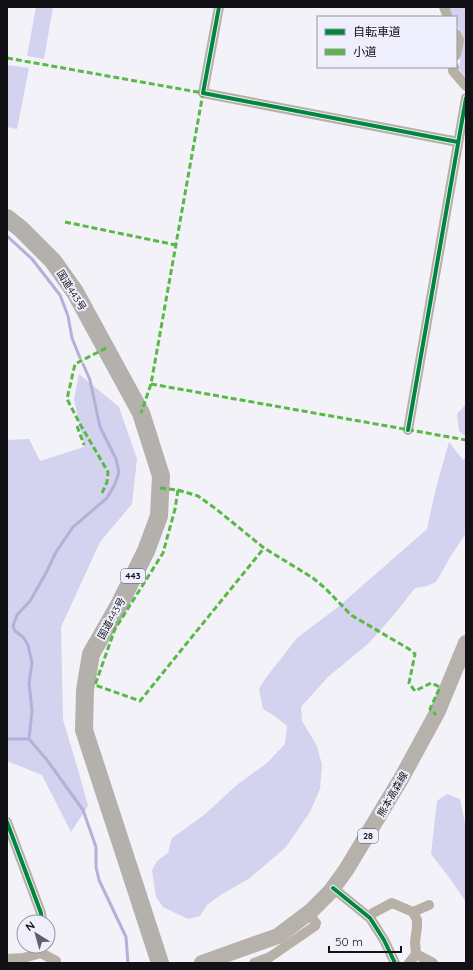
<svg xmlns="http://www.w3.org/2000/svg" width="473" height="970" font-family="Quicksand,'Noto Sans JP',sans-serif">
<rect width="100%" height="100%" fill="#f2f2f8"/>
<!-- green -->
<path fill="#d3d2ef" d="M36,7H53L44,59L27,56Z
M449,7H466V78L459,69L463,38L456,22V17H454Z
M7,65L29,68L17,129L7,127Z
M79,374L119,407L137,459L132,504L100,542L61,627L63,720L79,773L88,806L71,832L42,775L7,761V440L29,439L40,461L84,447L74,399Z
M466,404V437L459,431L457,414Z
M449,442L463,460L466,457V533L452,554L436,582L427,586L415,588L397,611L369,643L328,677L301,707L302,721L317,746L322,765L320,789L310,812L286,847L250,878L219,896L207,905L200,916L188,919L163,907L156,897L152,870L157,861L168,853L172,838L204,815L238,784L267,763L285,744L287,726L276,717L263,709L259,689L265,679L297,638L338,607L427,529L436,488Z
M447,794L460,799L466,828V902L451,880L431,854L437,801Z"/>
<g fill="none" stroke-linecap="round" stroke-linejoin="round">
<!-- stream -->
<path stroke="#b3b1d9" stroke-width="3" d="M7,236L32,259L60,295L68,316L72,338L80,358
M83,364L90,380L100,427L116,459L119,472L115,484L107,498L73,527L56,552L46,573L30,601L17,615L13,626L15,631L23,637L28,645L32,663L29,683L32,711L29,739L47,760L83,810L96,847V867L99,880L126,937L128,963
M7,739H29"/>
<!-- street -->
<path stroke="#b6b0a7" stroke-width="10" d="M219,7L203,93L458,142
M444,7L448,17
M456,34L459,40L456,55
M454,67L453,71L466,86
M408,430L466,98
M7,822L41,913L42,922
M333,888L370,918L384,940L395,963
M370,918L373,913L392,903L413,912L429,905
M416,954L433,963
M7,959L23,958L41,953L56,961
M254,963L270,957L315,926L316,923L308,913
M409,963L416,954L415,942L417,927V920L413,912"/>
<!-- primary -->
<path stroke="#b6b1ab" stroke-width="16" d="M202,963L278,936L311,911L330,892L346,870L401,779L438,711L466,643"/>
<!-- highway -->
<path stroke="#b4b0ac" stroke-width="18" d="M7,218L21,229L53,261L75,292L141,413L161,476L159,516L146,551L118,607L91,654L85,690L84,730L160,963"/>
<!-- quiet -->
<path stroke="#58b947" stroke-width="3" stroke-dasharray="6 3" stroke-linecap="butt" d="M7,58L203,93L151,384L141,413
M65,222L176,245
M151,384L466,440
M77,426L84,445
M160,488L178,490L198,496L216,509L264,548L313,578L326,589L351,615L409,649L415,654L409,683L415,691L431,683L440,687L430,709L436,715
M178,490L175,509L163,553L115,629L95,685L140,701L264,548
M102,493L107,482L108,472L80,424L67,399L75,364L106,348
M121,600L130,605"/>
<defs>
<path id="cycleway" d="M219,7L203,93L458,142
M408,430L466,98
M7,822L41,913L42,922
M333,888L370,918L384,940L395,963"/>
</defs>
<!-- cycleway casing -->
<use href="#cycleway" stroke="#eeeefc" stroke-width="6"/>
<!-- cycleway -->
<use href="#cycleway" stroke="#00873e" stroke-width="4"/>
</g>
<g text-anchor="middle" stroke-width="4" stroke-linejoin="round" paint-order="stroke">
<!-- shield labels -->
<g fill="#eeeefc" stroke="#54545b" stroke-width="1">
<rect x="121" y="569" width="24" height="14" rx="3"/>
<rect x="358" y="829" width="20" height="14" rx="3"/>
</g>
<g font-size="9" font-weight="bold" fill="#121216">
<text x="133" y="579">443</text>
<text x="368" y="839">28</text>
</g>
<!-- street labels -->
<g font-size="10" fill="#121216" stroke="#eeeefc">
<text transform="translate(72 290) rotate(58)" y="4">国道443号</text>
<text transform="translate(111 618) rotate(-61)" y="4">国道443号</text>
<text transform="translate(392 794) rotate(-60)" y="4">熊本高森線</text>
</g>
</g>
<!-- border -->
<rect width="473" height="970" fill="none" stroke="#121216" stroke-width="16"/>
<!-- legend -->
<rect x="317" y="16" width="140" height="52" fill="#eeeefc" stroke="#9696a0"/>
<rect x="325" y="29" width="20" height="6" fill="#00873e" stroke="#9696a0"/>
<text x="353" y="36" font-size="12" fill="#121216">自転車道</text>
<rect x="325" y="49" width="20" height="6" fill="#58b947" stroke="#9696a0"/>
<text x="353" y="56" font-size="12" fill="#121216">小道</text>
<!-- north arrow -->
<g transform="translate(36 934) rotate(323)"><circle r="19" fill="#eeeefc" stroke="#9696a0"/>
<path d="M0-3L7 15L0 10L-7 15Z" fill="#606065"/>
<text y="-6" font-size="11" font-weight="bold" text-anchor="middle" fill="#121216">N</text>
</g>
<!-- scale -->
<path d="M329 946v6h72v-6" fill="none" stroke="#121216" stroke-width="2"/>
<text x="335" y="946" font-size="12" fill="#121216" stroke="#eeeefc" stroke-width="3" paint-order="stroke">50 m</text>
</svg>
